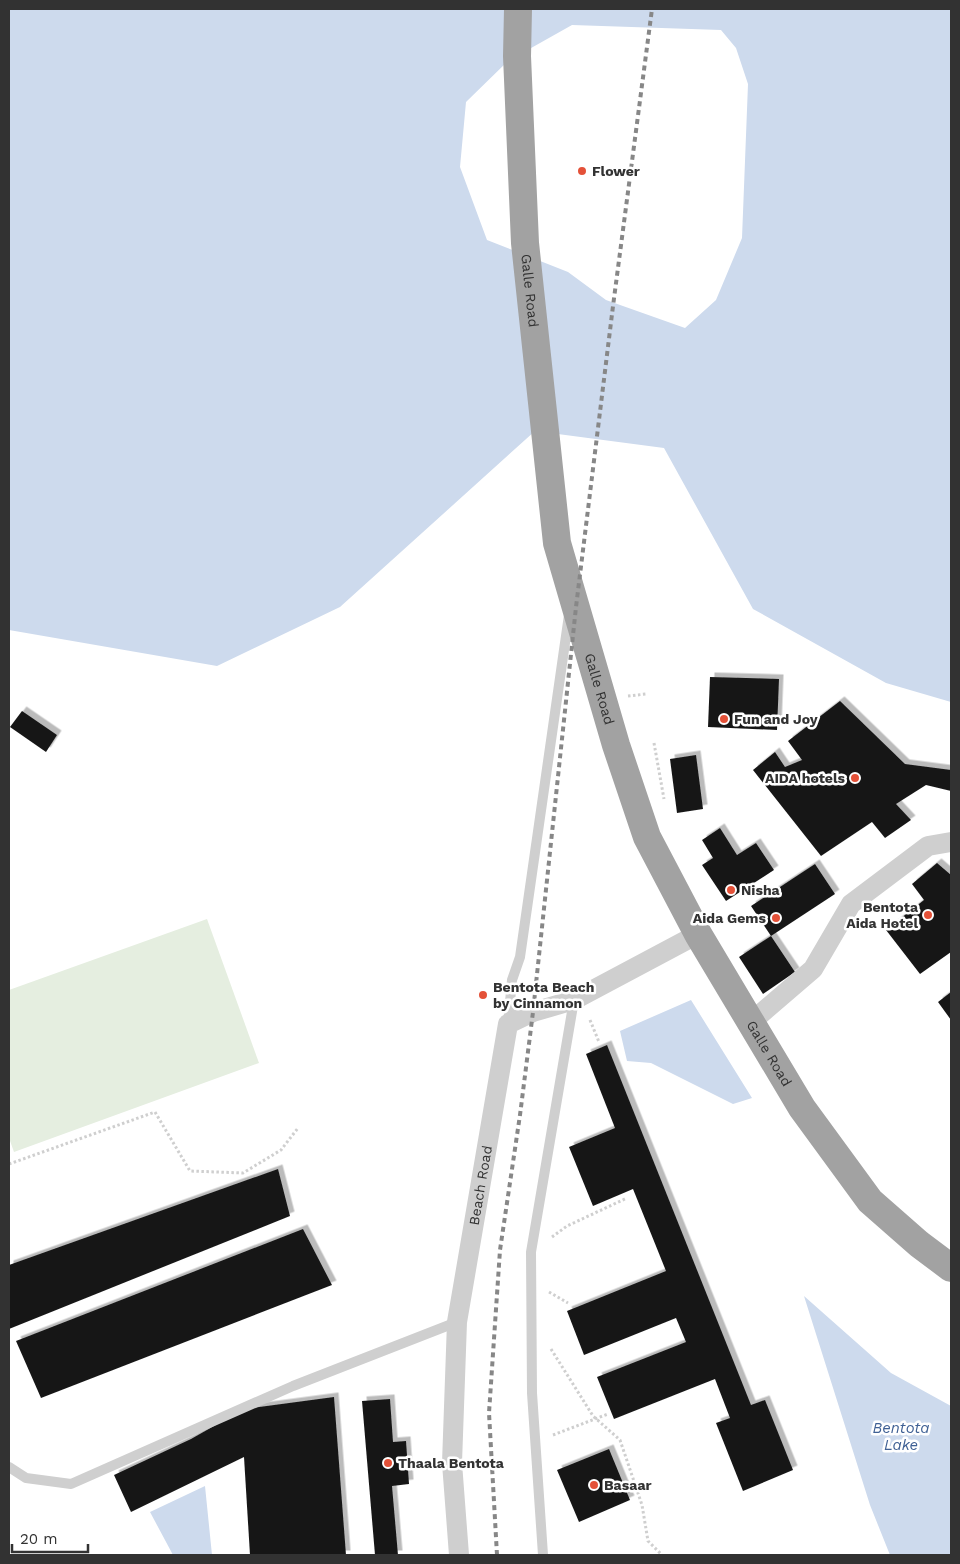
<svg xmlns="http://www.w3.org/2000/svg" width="960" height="1564" font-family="'Work Sans',sans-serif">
<defs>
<filter id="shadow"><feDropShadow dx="4.5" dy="-4.5" stdDeviation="0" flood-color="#0004"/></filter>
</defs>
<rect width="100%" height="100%" fill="#fff"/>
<!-- green -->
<path fill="#e5eee0" d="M207,919L259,1063L14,1152L9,1138V990Z"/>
<!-- water -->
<path fill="#cddaed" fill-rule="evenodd" d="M9,9H951V702L886,683L753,609L664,448L535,431L340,607L217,666L9,630ZM572,25L721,30L736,48L748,84L742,238L716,300L685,328L606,300L568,272L487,240L460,167L466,102L508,61Z
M691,1000L752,1098L733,1104L651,1063L627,1061L620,1031Z
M804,1296L891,1373L951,1406V1555H890L870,1505Z
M205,1486L212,1555H173L150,1512Z"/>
<!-- building -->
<path fill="#191919" filter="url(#shadow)" d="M710,677L779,679L777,730L708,727Z
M840,701L905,764L951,770V791L926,785L896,804L911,820L885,838L872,822L821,856L753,770L775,752L785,767L802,760L788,741Z
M22,711L57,735L46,752L10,727Z
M696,755L703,809L677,813L670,759Z
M720,828L737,855L756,843L774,870L726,901L702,865L713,858L702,840Z
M937,863L951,875V952L920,974L886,930L924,900L912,884Z
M815,864L835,894L771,936L751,906Z
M771,936L795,972L763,994L739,957Z
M951,992V1020L938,1002Z
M607,1045L751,1405L765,1400L793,1470L743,1491L716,1423L730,1418L715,1379L614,1419L597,1377L686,1342L676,1318L584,1355L567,1311L666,1271L633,1189L593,1206L569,1147L615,1128L586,1054Z
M278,1169L290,1216L9,1329V1265Z
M303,1229L332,1285L41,1398L16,1341Z
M334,1397L346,1555H250L244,1457L131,1512L114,1475L191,1439L244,1409Z
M390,1399L393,1442L406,1441L409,1484L392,1486L398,1555H375L362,1401Z
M609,1449L630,1500L579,1522L557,1470Z"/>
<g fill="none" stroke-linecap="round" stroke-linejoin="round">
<!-- path -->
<path stroke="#cfcfcf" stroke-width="3" stroke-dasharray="2.5 2.5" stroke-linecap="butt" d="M628,696L646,694
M654,743L664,799
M590,1020L599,1042
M9,1164L155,1112L190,1171L243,1173L281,1150L298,1128
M552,1237L567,1226L627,1198
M549,1292L568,1303
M551,1349L593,1416L620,1440L642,1505L648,1541L662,1555
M553,1435L608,1414"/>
<!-- service -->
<path stroke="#cfcfcf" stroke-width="10" d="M508,1024L512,980L520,957L569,615
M9,1467L26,1478L71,1484L293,1386L457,1322
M543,1555L532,1393L531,1252L574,1000"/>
<!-- minor -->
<g stroke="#cfcfcf" stroke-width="20">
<path d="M750,1023L813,969L851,904L928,846L951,842"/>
<path id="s1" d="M459,1555L452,1463L457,1322L508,1024L533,1012L574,1000L698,934"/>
</g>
<!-- trunk -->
<path stroke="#a2a2a2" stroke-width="28" id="s2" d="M518,9L517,56L525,243L557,543L616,745L647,837L698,934L802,1108L870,1201L919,1244L951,1268"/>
<!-- rail -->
<path stroke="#878787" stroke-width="4" stroke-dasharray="5 4" stroke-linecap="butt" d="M497,1555L489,1413L500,1250L520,1115L533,1012L576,607L613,306L652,9"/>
</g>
<!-- markers -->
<g fill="#e45138" stroke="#fff" stroke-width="2">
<circle cx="582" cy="171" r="5"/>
<circle cx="724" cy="719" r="5"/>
<circle cx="855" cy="778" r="5"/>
<circle cx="731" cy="890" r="5"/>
<circle cx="928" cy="915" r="5"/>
<circle cx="776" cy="918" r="5"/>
<circle cx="483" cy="995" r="5"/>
<circle cx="388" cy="1463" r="5"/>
<circle cx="594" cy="1485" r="5"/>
</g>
<g text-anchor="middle" stroke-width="5" stroke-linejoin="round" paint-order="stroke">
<!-- poi labels -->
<g font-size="14" font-weight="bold" fill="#323232" stroke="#fff" text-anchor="start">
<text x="592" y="176">Flower</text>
<text x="734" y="724">Fun and Joy</text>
<text x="845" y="783" text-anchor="end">AIDA hotels</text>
<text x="741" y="895">Nisha</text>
<text x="918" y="912" text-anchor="end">Bentota<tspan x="918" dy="16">Aida Hotel</tspan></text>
<text x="766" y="923" text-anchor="end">Aida Gems</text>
<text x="493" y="992">Bentota Beach<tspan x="493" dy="16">by Cinnamon</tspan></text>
<text x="398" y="1468">Thaala Bentota</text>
<text x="604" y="1490">Basaar</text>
</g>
<!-- street labels -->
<g font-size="14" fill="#323232" stroke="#fff">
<text dy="5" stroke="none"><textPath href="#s2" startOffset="282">Galle Road</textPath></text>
<text dy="5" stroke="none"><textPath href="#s2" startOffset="688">Galle Road</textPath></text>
<text dy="5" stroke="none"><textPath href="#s2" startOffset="1092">Galle Road</textPath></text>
<text dy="5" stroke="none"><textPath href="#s1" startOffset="372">Beach Road</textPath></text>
</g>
<!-- water labels -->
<g font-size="15" font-style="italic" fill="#3f6094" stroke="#fff">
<text x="901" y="1433">Bentota<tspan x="901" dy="17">Lake</tspan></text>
</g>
</g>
<!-- border -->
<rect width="960" height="1564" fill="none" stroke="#323232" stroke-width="20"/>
<!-- scale -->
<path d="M12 1544v8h76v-8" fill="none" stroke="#323232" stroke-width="2.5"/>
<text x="20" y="1544" font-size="15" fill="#323232" stroke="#ffffff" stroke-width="4" paint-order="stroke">20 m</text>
</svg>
